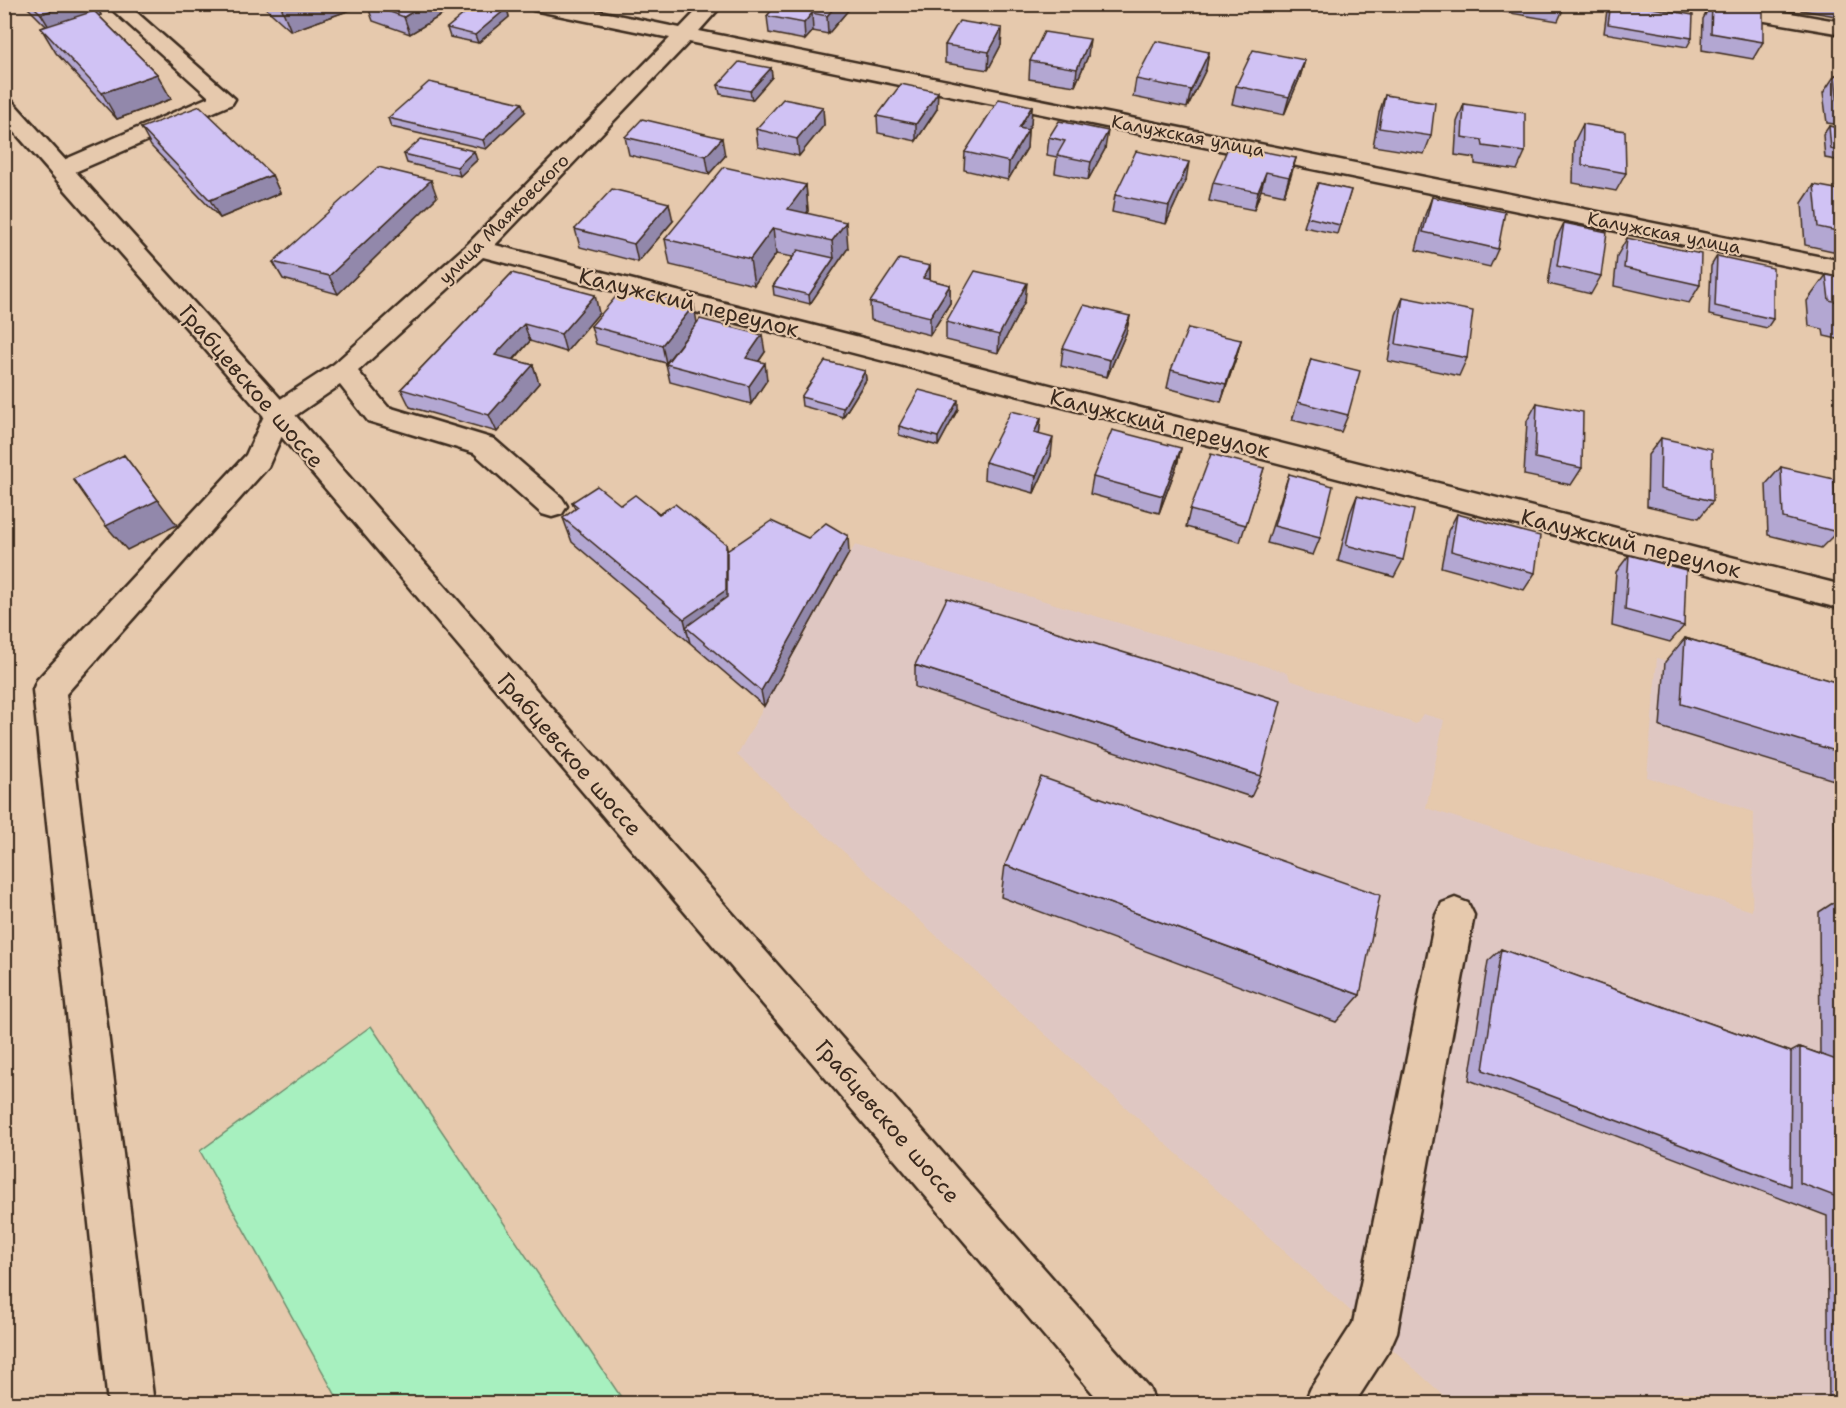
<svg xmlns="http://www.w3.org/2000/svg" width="1846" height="1408" font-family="'Shantell Sans',sans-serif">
<rect width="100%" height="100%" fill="#e6c9ad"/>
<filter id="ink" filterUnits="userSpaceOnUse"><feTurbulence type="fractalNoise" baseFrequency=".0167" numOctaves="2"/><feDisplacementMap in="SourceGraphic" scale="12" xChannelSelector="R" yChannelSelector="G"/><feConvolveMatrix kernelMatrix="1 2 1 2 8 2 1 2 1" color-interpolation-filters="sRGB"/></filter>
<g filter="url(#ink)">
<!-- built -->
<path fill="#dfc7c2" d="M855,545L1288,673L1290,680L1416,724L1423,714L1444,720L1426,808L1752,911L1754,812L1647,777L1657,658L1841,713V1403H1452L737,755Z"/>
<!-- green -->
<path fill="#a7f0bf" stroke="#718d6e" stroke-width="1.5" d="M371,1026L625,1403H340L200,1151Z"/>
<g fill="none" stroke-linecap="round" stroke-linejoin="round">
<defs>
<path id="minor" d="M106,4H127L235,99L232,104L68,175H52L49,170L52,165L209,97Z
M524,4H565L680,28L703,4H723L699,31L1842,261V277L689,42L495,245L1842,585V609L483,257L358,371L388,407L494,439L562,498L567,506L562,514L552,517L542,514L474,453L368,421L340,385L289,420L268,467L66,694L154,1404H108L33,690L37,680L246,455L268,407L334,364L469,243L670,38L533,10Z
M1692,4H1739L1842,22V34L1701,10Z
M1455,898L1468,903L1474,915L1397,1332L1390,1348L1354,1404H1304L1311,1388L1353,1323L1436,915L1442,903Z"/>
<path id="major" d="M4,100L12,101L288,407L1149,1388L1156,1404H1102L268,421L4,120Z"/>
</defs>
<!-- minor casing -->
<use href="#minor" stroke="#3b2a1e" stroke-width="5"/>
<!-- major casing -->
<use href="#major" stroke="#3b2a1e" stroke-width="5"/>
<!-- minor -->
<use href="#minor" fill="#e6c9ad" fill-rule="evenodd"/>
<!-- major -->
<use href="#major" fill="#e6c9ad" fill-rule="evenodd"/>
</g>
<!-- wall -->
<path fill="#b3a7d2" stroke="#3b2a1e" stroke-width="1.5" d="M24,4H96L101,15L99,16L157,74L171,99L117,119L56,53L41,28L46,26Z
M261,4H351L353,9L291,31Z
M367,4L450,10L410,34L373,21Z
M777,4H850V8L828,34L813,31L805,40L769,33L767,16Z
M1424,4H1442L1441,7Z
M1505,4H1563L1562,12L1558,21L1504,12Z
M1610,4H1629L1692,38L1687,47L1604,33L1607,10Z
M1711,4H1730L1763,42L1753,59L1702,50L1703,19Z
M1800,4H1842V17L1801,10Z
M507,8L509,17L478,43L450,37L447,28Z
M1002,28L1001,45L988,70L945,63V45Z
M1209,52L1206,69L1187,108L1133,97L1136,79Z
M1088,56L1075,86L1029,79L1030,61Z
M1305,60L1300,77L1284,115L1232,104L1236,86Z
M771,68L772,77L752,100L720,94L718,85Z
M1835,75L1842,76V125L1827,123L1823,93Z
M1385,95L1431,136L1424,154L1373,146L1379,113Z
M1464,104L1525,152L1517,170L1475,164V158L1455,155L1457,122Z
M1032,106L1031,124L1027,130H1028L1027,148L1008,180L964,170L965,152Z
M823,107L824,125L799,156L758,147L756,129Z
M937,109L916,141L878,133L877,116Z
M525,112L486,149L391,127L388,118Z
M1583,124L1626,173L1616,191L1573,183L1574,142Z
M1829,126L1842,129V161L1825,158L1823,135Z
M141,128L272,175L280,193L220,218L151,146Z
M625,137L725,156L709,174L629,155Z
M1049,137L1105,149L1088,180L1055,173L1057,157L1047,155Z
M404,154L477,160L460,176L407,163Z
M1296,158L1284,195L1261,190L1254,210L1209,201L1213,183Z
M1186,180L1166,224L1112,212L1115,195Z
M1318,183L1351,190L1337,234L1304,227Z
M806,185L808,211L807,213L848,248L810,304L774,295L773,286L793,257L776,254L754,285L670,265L665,239Z
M1814,185L1842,195V253L1805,245L1802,203Z
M437,197L338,294L283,279L273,262Z
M1432,197L1498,249L1490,267L1416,250L1425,215Z
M673,221L638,262L580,247L575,229Z
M1564,223L1601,276L1591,294L1548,284L1555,241Z
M1627,238L1700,285L1689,303L1614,286L1617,256Z
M1717,256L1773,319L1767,328L1709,315L1711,266Z
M930,266V280L950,285V303L930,335L871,320L870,302Z
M512,273L599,313L566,352L530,341L514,360L533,365L539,383L497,432L410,407L401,389Z
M1842,274V340L1824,336L1823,329L1809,326L1807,301L1826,275L1839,278Z
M1403,297L1467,358L1459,376L1388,361L1396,315Z
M1025,301L998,353L946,340V322Z
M694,305L666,363L596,344L591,326Z
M1130,316L1126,333L1107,377L1061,366L1063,348Z
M1241,340L1236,358L1221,402L1167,388L1171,370Z
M765,352L759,361L767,380L751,404L670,382L666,364Z
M1311,359L1348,415L1341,432L1292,420Z
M865,371L866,380L843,417L802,406L801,397Z
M1537,403L1582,468L1571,485L1524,475L1527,421Z
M958,409L938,446L899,435V426Z
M1041,418L1039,435L1051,456L1034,493L984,479L985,462Z
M1661,438L1713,501L1699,518L1647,506L1648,455Z
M1181,448L1177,465L1159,513L1090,494L1093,477Z
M1781,467L1837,532L1821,548L1768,535L1766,484Z
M1264,468L1240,542L1186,527L1190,510Z
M1289,474L1320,538L1313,555L1267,543L1283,492Z
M1357,496L1403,560L1394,577L1338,561L1350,513Z
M572,502L621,505L659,514L726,544L727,551L808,538L849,553L764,706L572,542L563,518L575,509Z
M1457,514L1535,573L1524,590L1441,567L1448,531Z
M1629,555L1684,626L1670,642L1612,626L1616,572Z
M1685,638L1842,684V1404H1829L1827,1216L1469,1080L1488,961L1501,949L1791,1052L1800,1047L1820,1054L1819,912L1836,901L1834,780L1660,727L1665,662Z
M915,665L1261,776L1251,797L915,687Z
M1005,865L1360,995L1336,1022L1001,897Z"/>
<!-- shaded-wall -->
<path fill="#9288ab" stroke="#3b2a1e" stroke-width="1.5" d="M71,4H96L101,15L52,32L41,14Z
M280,4H351L353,9L291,31Z
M425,4H449L450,10L410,34L404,17Z
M837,4H850V8L828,34L827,16Z
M507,8L509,17L478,43L475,35Z
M812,13L813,31L805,40L804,23Z
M1002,28L1001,45L988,70L989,52Z
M1090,39L1088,56L1075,86L1077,69Z
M1209,52L1206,69L1187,108L1191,90Z
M1305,60L1300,77L1284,115L1289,97Z
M771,68L772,77L752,100L750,91Z
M157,74L171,99L117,119L102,93Z
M938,92L937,109L916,141V124Z
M522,103L525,112L486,149L483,140Z
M1032,106L1031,124L1018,146L1019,128Z
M823,107L824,125L799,156L797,139Z
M1028,130L1027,148L1008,180L1009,162Z
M1108,131L1105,149L1088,180L1091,162Z
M722,138L725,156L709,174L706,156Z
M474,151L477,160L460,176L457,167Z
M1296,158L1291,176L1284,195L1289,177Z
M1189,162L1186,180L1166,224L1169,206Z
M1266,172L1261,190L1254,210L1258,192Z
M272,175L280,193L220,218L210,200Z
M431,180L437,197L338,294L329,276Z
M806,185L808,211L793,232L788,209Z
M669,203L673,221L638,262L634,244Z
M846,222L848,248L810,304L809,295L834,258L832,241Z
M773,228L776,254L754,285L750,259Z
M930,266V284L923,278Z
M1027,283L1025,301L998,353L999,335Z
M950,285V303L930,335V317Z
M595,295L599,313L566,352L561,334Z
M694,305L697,323L666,363L662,345Z
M1130,316L1126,333L1107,377L1110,360Z
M524,324L530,341L502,372L495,355Z
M762,335L765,352L749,375L746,358Z
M1241,340L1236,358L1221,402L1226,384Z
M765,363L767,380L751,404L749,386Z
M533,365L539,383L497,432L489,415Z
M865,371L866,380L843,417V408Z
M958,400V409L938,446V437Z
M1041,418L1039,436L1034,433Z
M1053,438L1051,456L1034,493L1036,476Z
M1181,448L1177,465L1159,513L1163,496Z
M124,455L177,525L127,550L106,526Z
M848,536L849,553L764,706L761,691Z
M726,544L731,568V613L686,627L690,643L684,619Z"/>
<!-- building -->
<path fill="#d0c2f4" stroke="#3b2a1e" stroke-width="1.5" d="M31,4H71L41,14Z
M368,4H425L404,17Z
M476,4H489L507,8L475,35L447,28Z
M777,4H837L827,16L812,13L804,23L767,16Z
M1518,4H1563L1562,12Z
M1611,4H1629L1693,15L1692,38L1608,24Z
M1712,4H1730L1763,10V42L1711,33Z
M1824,4H1842V7Z
M94,11L157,74L102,93L41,28Z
M959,21L1002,28L989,52L945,45Z
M1044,32L1090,39L1077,69L1030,61Z
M1156,41L1209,52L1191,90L1136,79Z
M1253,50L1305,60L1289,97L1236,86Z
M739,62L771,68L750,91L718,85Z
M1835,75L1842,76V105H1838Z
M429,82L522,103L483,140L388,118Z
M901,84L938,92L916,124L877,116Z
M1385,95L1435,103L1431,136L1379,128Z
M783,99L823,107L797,139L756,129Z
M999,99L1032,106L1019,128L1028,130L1009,162L965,152Z
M1464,104L1525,113V152L1483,146L1482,140L1462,137Z
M200,106L272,175L210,200L141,128Z
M642,119L722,138L706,156L625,137Z
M1059,121L1108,131L1091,162L1057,155L1065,141L1049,137Z
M1583,124L1625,131L1626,173L1582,165Z
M1829,126L1842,129V151L1831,149Z
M421,139L474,151L457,167L404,154Z
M1229,145L1296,158L1289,177L1266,172L1258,192L1213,183Z
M1136,151L1189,162L1169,206L1115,195Z
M378,167L431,180L329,276L273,262Z
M724,167L806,185L788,209L846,222L832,241L773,228L750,259L665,239Z
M1318,183L1351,190L1340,225L1307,217Z
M1814,185L1841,190L1842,232L1818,227Z
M612,189L669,203L634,244L575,229Z
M1432,197L1505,212L1498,249L1423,232Z
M1564,223L1607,232L1601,276L1557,266Z
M1627,238L1701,254L1700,285L1624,268Z
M798,250L834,258L809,295L773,286Z
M1717,256L1773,268V319L1715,306Z
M899,259L930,266L923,278L950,285L930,317L870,302Z
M975,271L1027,283L999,335L946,322Z
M512,273L595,295L561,334L524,324L495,355L533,365L489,415L401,389Z
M1826,275L1842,278V303L1829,300Z
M624,287L694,305L662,345L591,326Z
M1403,297L1473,311L1467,358L1396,344Z
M1084,305L1130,316L1110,360L1063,348Z
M700,319L762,335L746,358L765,363L749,386L666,364Z
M1188,328L1241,340L1226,384L1171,370Z
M1311,359L1360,371L1348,415L1298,402Z
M825,361L865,371L843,408L801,397Z
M919,390L958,400L938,437L899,426Z
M1537,403L1583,412L1582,468L1535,458Z
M1011,411L1041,418L1034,433L1053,438L1036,476L985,462Z
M1112,430L1181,448L1163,496L1093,477Z
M1661,438L1712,449L1713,501L1660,489Z
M1211,454L1264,468L1246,525L1190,510Z
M124,455L158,500L106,526L73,479Z
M1781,467L1834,479L1837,532L1783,518Z
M1289,474L1333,486L1320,538L1274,526Z
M597,486L621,505L635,495L659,514L675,504L726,544V590L684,619L563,518L578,507L572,502Z
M1357,496L1414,510L1403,560L1346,545Z
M1457,514L1540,536L1535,573L1451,551Z
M771,521L808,538L826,523L848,536L761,691L686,627L727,597V551Z
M1629,555L1686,570L1684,626L1625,610Z
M947,598L1281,701L1261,776L915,665Z
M1685,638L1842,684V753L1681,704Z
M1041,777L1380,895L1360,995L1005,865Z
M1501,949L1791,1052L1790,1186L1483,1070Z
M1800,1047L1842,1062V1199L1800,1183Z"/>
</g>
<g text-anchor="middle" stroke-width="4.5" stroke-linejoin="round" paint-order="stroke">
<!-- far-street labels -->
<g font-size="18" fill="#3b2a1e" stroke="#e6c9ad">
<text transform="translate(1188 136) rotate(11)" y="6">Калужская улица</text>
<text transform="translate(504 219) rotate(-45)" y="6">улица Маяковского</text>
<text transform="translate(1664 233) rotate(11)" y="6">Калужская улица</text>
</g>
<!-- street labels -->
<g font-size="22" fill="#3b2a1e" stroke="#e6c9ad">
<text transform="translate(689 302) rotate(14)" y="8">Калужский переулок</text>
<text transform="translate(252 386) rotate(49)" y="8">Грабцевское шоссе</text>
<text transform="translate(1160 423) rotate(14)" y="8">Калужский переулок</text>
<text transform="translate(1631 543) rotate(14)" y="8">Калужский переулок</text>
<text transform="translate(570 754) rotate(49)" y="8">Грабцевское шоссе</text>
<text transform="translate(888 1121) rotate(49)" y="8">Грабцевское шоссе</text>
</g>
</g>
<!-- margin -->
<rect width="1846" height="1408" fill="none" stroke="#e6c9ad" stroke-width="24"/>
<rect x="12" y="12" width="1822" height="1384" fill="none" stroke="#3b2a1e" stroke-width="2" filter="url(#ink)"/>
</svg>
